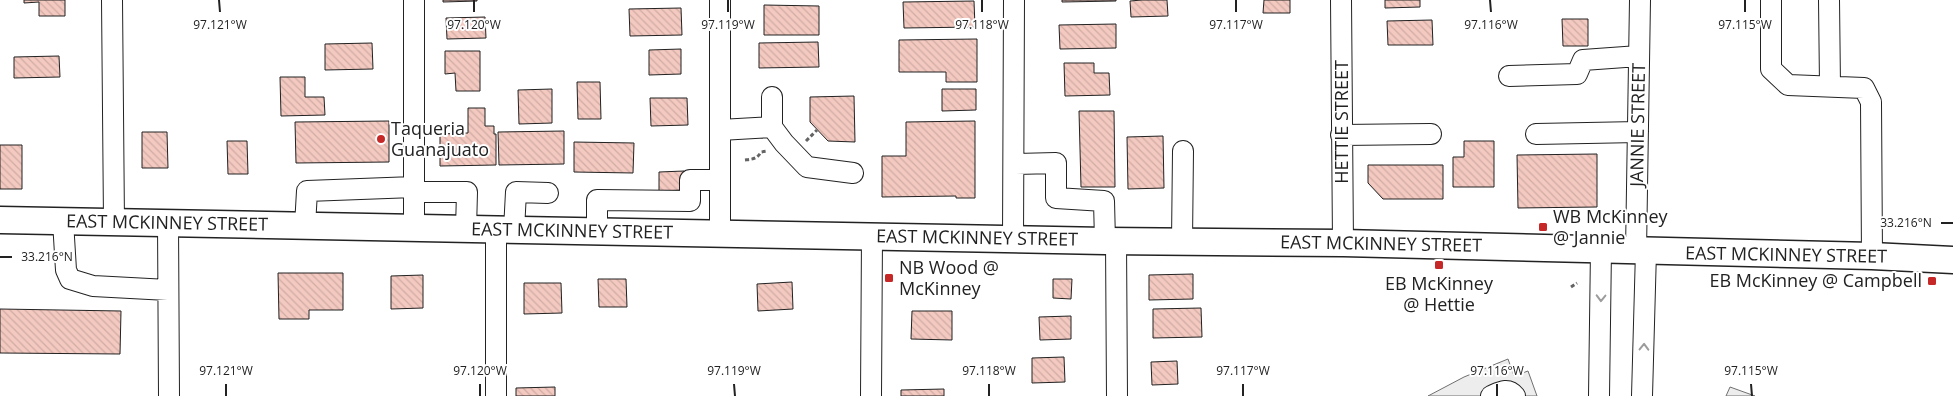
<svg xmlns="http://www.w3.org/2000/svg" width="1953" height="396" font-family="'Open Sans',sans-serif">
<defs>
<pattern id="building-back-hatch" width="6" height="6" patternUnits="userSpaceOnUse" patternTransform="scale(1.25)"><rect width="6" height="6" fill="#f3c9c0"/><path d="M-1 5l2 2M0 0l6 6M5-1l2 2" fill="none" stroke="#d0aca5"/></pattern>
</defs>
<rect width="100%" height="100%" fill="#fff"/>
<!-- parking -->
<path fill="#ededed" stroke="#6f6f6f" d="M1508,359L1514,376L1528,371L1537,396H1428L1464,377Z
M1730,387L1755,396H1726Z"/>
<!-- building -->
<path fill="url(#building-back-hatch)" stroke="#222" d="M24,0H65V16H39V2L24,3Z
M443,0H477V1L443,2Z
M1062,0H1116V1L1062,2Z
M1142,0H1167L1168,16L1131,17L1130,1Z
M1264,0H1290V13H1263Z
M1385,0H1420V7L1385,8Z
M974,1L975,27L904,28L903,2Z
M764,5L819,6V35H764Z
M681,8L682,35L630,36L629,9Z
M485,17L486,38L447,39L446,18Z
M1562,19H1588V46H1563Z
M1432,20L1433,45H1388L1387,21Z
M1116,24V48L1060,49L1059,25Z
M977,39V82H946V72H899V40Z
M818,42L819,67L759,68V43Z
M372,43L373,69L325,70V44Z
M681,49V74L649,75V50Z
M445,51H480V91H456L455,73L445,74Z
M59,56L60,77L14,78V57Z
M1064,63H1094V73H1109L1110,95L1065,96Z
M280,77H305V97H324L325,115L281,116Z
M577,82H600L601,119H578Z
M552,89V123L519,124L518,90Z
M942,89H976V110L942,111Z
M854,96L855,142L828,141L810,122V97Z
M650,98H687L688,125L651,126Z
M468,108H485V126H494V134H496V165L440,166V134L468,133Z
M1079,111H1114L1115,187H1081Z
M389,121V162L296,163L295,122Z
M975,121V198H956V196L882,197V156H906V122Z
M564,131V164L499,165L498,132Z
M142,132H167L168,168H142Z
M1163,136L1164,188L1128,189L1127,137Z
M227,141H247L248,174H228Z
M1464,141H1494V187H1453V157H1464Z
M574,142L634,143L633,173L574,172Z
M0,145H22V189H0Z
M1597,154V207L1518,208L1517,155Z
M1368,165H1443V199H1383L1368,183Z
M684,171L685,190L659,191V172Z
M278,273H343V310H309V319H279Z
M1193,274V299L1149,300V275Z
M423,275V308L391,309V276Z
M598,279H626L627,307H599Z
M1053,279H1072L1071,299L1053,298Z
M792,282L793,309L758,311L757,284Z
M524,283H561L562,313L524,314Z
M1201,308L1202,337L1153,338V309Z
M0,309L121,311L120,354L0,353Z
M912,311H952V340L911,339Z
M1071,316V339L1040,340L1039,317Z
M1064,357L1065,382L1032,383V358Z
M1177,361L1178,384L1152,385L1151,362Z
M555,387V396H516V388Z
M944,389V396H901V390Z"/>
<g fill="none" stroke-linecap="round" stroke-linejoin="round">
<defs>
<path id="minor" d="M112,0L114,222
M720,0V233
M1341,0L1343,243
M1771,0V69L1788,85L1864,88L1871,102L1872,256
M1829,0L1830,85
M1509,76L1577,74L1583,60L1639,56
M772,97V127
M720,130L772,127L784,143L807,167L853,173
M1536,134L1638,132
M1341,135L1431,134
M1014,164L1056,163V198L1104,201L1105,241
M414,192H467L466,229
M63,221L66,270L70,279L93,286L168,290
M168,222L169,396
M305,226L307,191L414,187
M414,228V0
M496,230V396
M514,230L516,192L548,193
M597,231V200L690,201V180H720
M1013,238L1014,0
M1116,241L1117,396
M1182,241L1183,151
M1636,251L1640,0
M871,396L872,236
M1491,396C1500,392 1508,387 1515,396
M1599,396L1601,249
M1642,396L1646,251"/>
<path id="major" d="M0,220L1105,241L1343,243L1872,256L1953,260"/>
</defs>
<!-- minor casing -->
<use href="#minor" stroke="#222" stroke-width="22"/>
<!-- major casing -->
<use href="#major" stroke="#222" stroke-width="29"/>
<!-- path -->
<path stroke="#646464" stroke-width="3" stroke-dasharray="4 2.5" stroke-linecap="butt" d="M806,141L817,130
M745,160C753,159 757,159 761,152L768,151
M1571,287L1577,283"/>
<!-- minor -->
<use href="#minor" stroke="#fff" stroke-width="20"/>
<!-- major -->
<use href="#major" stroke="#fff" stroke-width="26"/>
</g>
<!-- one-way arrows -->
<defs><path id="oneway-chevron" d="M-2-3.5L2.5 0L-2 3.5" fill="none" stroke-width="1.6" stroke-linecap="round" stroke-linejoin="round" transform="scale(1.25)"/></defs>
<g stroke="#9c9c9c">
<use href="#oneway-chevron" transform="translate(1601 298) rotate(91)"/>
<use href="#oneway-chevron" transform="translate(1644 347) rotate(-89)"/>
</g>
<!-- ticks -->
<path fill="none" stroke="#222" stroke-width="2" d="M219,0L220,12M474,0V12M728,0V12M982,0V12M1236,0V12M1490,0L1491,12M1745,0V12M1941,223H1953M0,257H12M226,384V396M480,384V396M734,384L735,396M989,384V396M1243,384V396M1497,384V396M1751,384L1752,396"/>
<!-- markers -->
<g fill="#c62828" stroke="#fff" stroke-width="2">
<circle cx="381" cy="139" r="5"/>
<rect x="1538" y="222" width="10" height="10" rx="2.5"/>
<rect x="1434" y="260" width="10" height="10" rx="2.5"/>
<rect x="884" y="273" width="10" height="10" rx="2.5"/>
<rect x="1927" y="276" width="10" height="10" rx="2.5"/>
</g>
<g text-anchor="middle" stroke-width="4" stroke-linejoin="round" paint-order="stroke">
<!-- street labels -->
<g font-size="18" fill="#222" stroke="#fff">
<text transform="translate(1342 122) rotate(-90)" y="6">HETTIE STREET</text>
<text transform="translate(1638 125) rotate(-89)" y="6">JANNIE STREET</text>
<text transform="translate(167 223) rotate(1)" y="6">EAST MCKINNEY STREET</text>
<text transform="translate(572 231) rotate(1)" y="6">EAST MCKINNEY STREET</text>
<text transform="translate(977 238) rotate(1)" y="6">EAST MCKINNEY STREET</text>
<text transform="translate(1381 244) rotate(1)" y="6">EAST MCKINNEY STREET</text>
<text transform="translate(1786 255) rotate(1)" y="6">EAST MCKINNEY STREET</text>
</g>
<!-- poi labels -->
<g font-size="18" fill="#222" stroke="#fff" text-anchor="start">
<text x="391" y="135">Taqueria<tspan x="391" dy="21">Guanajuato</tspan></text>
<text x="1553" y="223">WB McKinney<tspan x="1553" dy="21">@ Jannie</tspan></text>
<text x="899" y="274">NB Wood @<tspan x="899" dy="21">McKinney</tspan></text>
<text x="1922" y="287" text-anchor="end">EB McKinney @ Campbell</text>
<text x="1439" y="290" text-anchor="middle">EB McKinney<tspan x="1439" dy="21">@ Hettie</tspan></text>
</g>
</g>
<g font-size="12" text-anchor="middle" fill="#222" stroke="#fff" stroke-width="4" stroke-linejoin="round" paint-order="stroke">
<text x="220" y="29">97.121°W</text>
<text x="474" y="29">97.120°W</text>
<text x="728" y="29">97.119°W</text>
<text x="982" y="29">97.118°W</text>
<text x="1236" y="29">97.117°W</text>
<text x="1491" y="29">97.116°W</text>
<text x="1745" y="29">97.115°W</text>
<text x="1906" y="227">33.216°N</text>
<text x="47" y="261">33.216°N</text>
<text x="226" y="375">97.121°W</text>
<text x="480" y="375">97.120°W</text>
<text x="734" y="375">97.119°W</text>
<text x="989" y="375">97.118°W</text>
<text x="1243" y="375">97.117°W</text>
<text x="1497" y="375">97.116°W</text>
<text x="1751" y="375">97.115°W</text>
</g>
</svg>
